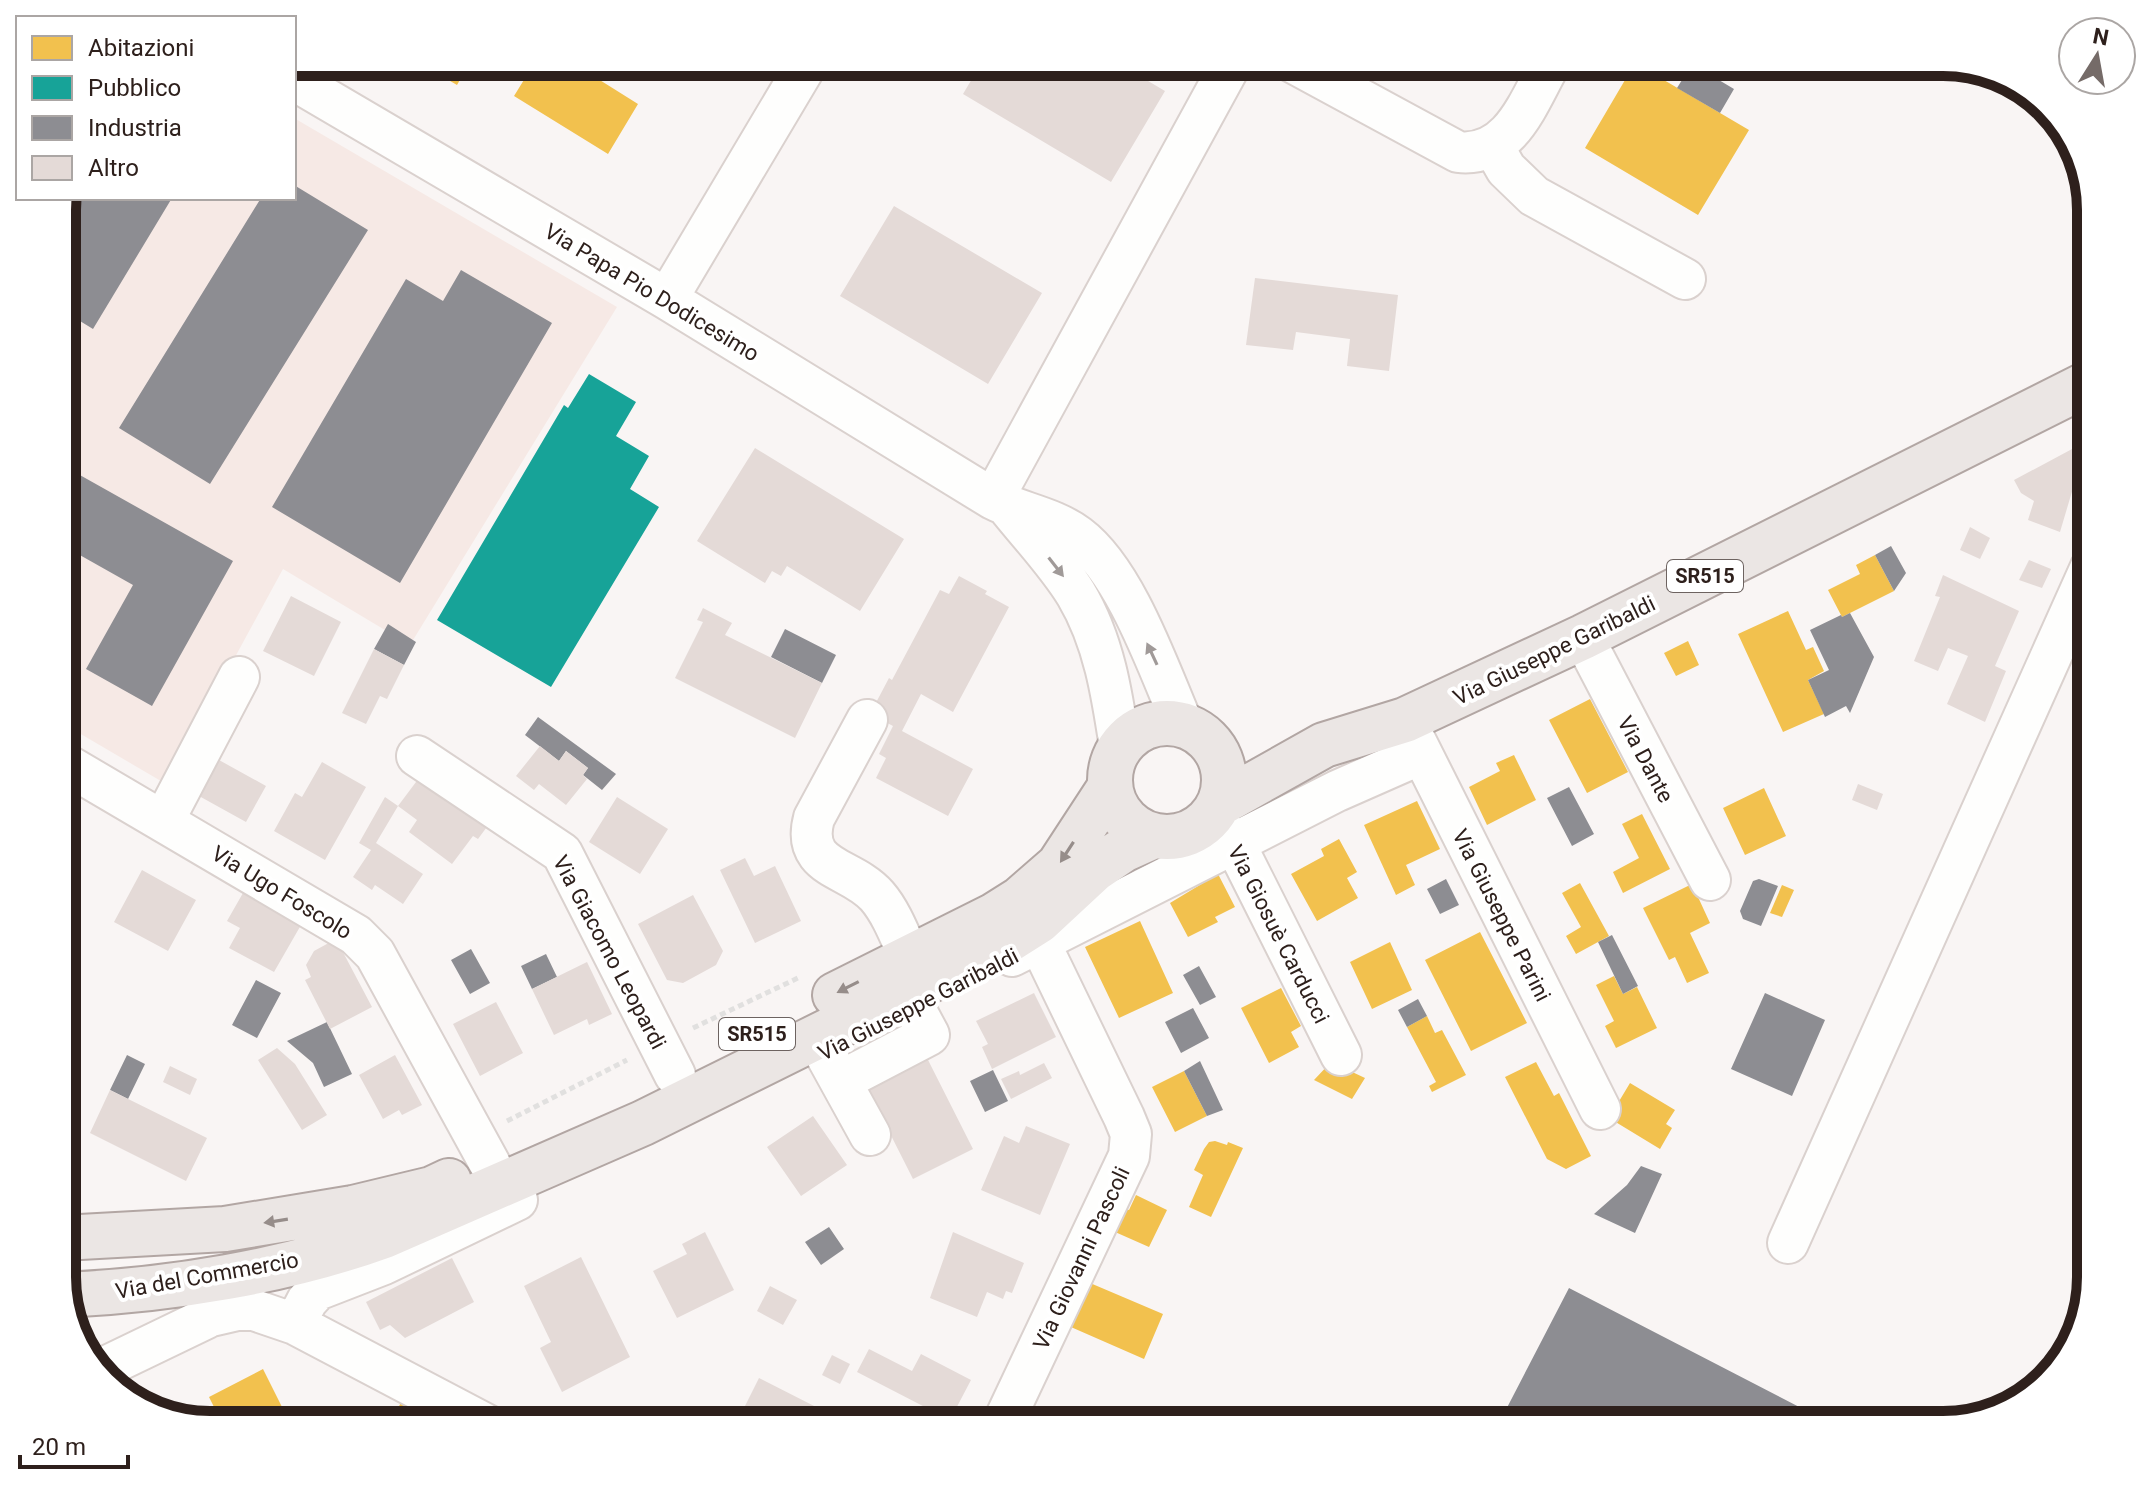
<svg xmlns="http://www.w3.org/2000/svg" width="2153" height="1487" font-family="Roboto,sans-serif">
<rect width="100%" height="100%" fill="#f9f5f4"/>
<!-- built -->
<path fill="#f6e9e5" d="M294,118L617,307L410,645L283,569L166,784L62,723V200L63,198H294Z"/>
<!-- homes -->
<path fill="#f2c14e" d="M430,62H470L457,85L445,78L448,73Z
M535,62H571L638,104L608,154L514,96Z
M1761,62H1791L1784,75Z
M1635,63L1749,130L1698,215L1585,148Z
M1875,555L1894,591L1842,617L1828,590L1860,574L1856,565Z
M1788,611L1806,650L1813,647L1824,671L1808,680L1824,714L1783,732L1738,634Z
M1688,641L1699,665L1676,676L1664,653Z
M1590,699L1628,772L1587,793L1549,720Z
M1514,755L1536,800L1487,825L1469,787L1500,771L1496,763Z
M1764,788L1786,836L1745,855L1723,808Z
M1417,801L1440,849L1406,865L1415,885L1396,895L1364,825Z
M1642,814L1670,869L1623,893L1613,872L1639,858L1622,824Z
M1339,839L1357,872L1347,878L1358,898L1317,921L1291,874L1324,856L1321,849Z
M1218,874L1235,907L1215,917L1218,922L1188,937L1170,903Z
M1580,883L1609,936L1576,954L1566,936L1581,927L1562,893Z
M1692,884L1710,923L1690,933L1709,973L1687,983L1675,957L1669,960L1643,908Z
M1782,885L1794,890L1782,917L1770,913Z
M1140,921L1173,993L1119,1018L1085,947Z
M1480,932L1527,1023L1471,1051L1425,960Z
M1390,942L1412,990L1372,1009L1350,962Z
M1614,976L1623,994L1637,987L1657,1028L1616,1048L1605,1026L1614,1021L1596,985Z
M1281,988L1301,1026L1291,1032L1299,1047L1269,1063L1241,1008Z
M1427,1016L1435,1033L1442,1030L1466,1075L1432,1092L1429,1086L1436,1082L1407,1027Z
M1331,1062L1365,1078L1352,1099L1314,1080Z
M1536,1062L1554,1096L1559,1093L1591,1156L1566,1169L1547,1159L1505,1077Z
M1184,1071L1207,1116L1175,1132L1152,1087Z
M1630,1083L1675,1110L1666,1124L1672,1128L1660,1149L1609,1118Z
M1215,1141L1227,1145L1228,1142L1243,1148L1211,1217L1189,1207L1203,1175L1194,1170L1204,1149L1209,1142Z
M1136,1195L1167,1210L1149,1247L1106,1228L1117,1206L1129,1210Z
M1083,1280L1163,1314L1144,1359L1064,1324Z
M263,1369L290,1423L285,1425H223L209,1397Z
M404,1396L440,1414L435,1425H390Z"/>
<!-- public -->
<path fill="#17a398" d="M589,374L636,402L616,436L649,456L630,489L659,507L551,687L437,620L564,405L568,408Z"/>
<!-- industry -->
<path fill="#8d8d92" d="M1692,64L1734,89L1720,113L1677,88Z
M294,185L368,230L210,484L119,428L261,198H294Z
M63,198H172L93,329L62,310Z
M461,270L552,323L400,583L272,507L406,279L443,301Z
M62,465L233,561L152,706L86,669L133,585L62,545Z
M1891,546L1906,573L1894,591L1875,555Z
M1850,613L1874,657L1850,713L1846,706L1825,717L1808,680L1829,670L1810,630L1841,615L1842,617Z
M388,624L416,642L404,665L374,649Z
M785,629L836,655L822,683L771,657Z
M538,717L616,774L602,790L583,775L588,768L566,751L559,761L525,735Z
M1569,787L1594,834L1572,846L1547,798Z
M1446,879L1459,905L1440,914L1427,889Z
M1759,879L1778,886L1761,926L1743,919L1740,911L1753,881Z
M1612,935L1638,986L1623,994L1598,942Z
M471,949L490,983L470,994L451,960Z
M546,954L557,977L532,989L521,966Z
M1199,966L1216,997L1200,1005L1183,975Z
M256,980L281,993L257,1038L232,1025Z
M1765,993L1825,1020L1792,1096L1731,1069Z
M1418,999L1427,1016L1407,1027L1398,1010Z
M1193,1008L1209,1038L1181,1053L1165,1022Z
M327,1022L352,1074L324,1087L313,1063L287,1041Z
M127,1055L145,1064L128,1099L110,1090Z
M1200,1061L1223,1110L1207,1116L1184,1071Z
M993,1070L1008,1101L985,1112L970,1081Z
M1641,1166L1662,1174L1635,1233L1594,1214L1627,1185Z
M829,1227L844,1249L821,1265L805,1242Z
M1569,1288L1834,1425H1498Z"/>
<!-- building -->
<path fill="#e4dad7" d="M982,62H1116L1165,91L1111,182L963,94Z
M1431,62H1469L1460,78Z
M894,206L1042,293L988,384L840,296Z
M1255,278L1398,295L1389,371L1347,366L1350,339L1296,332L1293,350L1246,345Z
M2087,441L2060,532L2028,520L2034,501L2021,493L2014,480Z
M755,448L904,539L860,611L787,566L781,576L772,571L765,583L697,541Z
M1970,527L1990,538L1980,559L1960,550Z
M2029,560L2051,569L2042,588L2019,580Z
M1943,575L2019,611L1995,666L2006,671L1985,722L1947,704L1968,656L1948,648L1938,671L1914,661L1940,597L1935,596Z
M959,576L987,591L985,594L1009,607L953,712L921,694L902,731L973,769L948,816L876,778L886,758L879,754L893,726L870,714L889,678L892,680L940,590L949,594Z
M291,596L341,622L314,676L263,651Z
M703,608L732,623L725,635L822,683L795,738L675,678L703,622L697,620Z
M374,649L404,665L387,699L380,696L366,724L342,713Z
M540,746L559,761L566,751L588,768L583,775L587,779L566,805L539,784L534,790L516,776Z
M219,760L266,786L246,822L199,796Z
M322,762L366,787L325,860L274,831L295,793L302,797Z
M425,770L492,820L478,839L473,836L452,864L409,832L417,820L398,806L376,843L423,874L403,904L375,885L372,890L353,877L371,850L359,843L385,797L398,806Z
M1858,784L1883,794L1877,810L1852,800Z
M617,797L668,829L640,874L589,842Z
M745,858L754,876L775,866L801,921L755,943L720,870Z
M142,870L196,900L168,951L114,922Z
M243,893L301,925L274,972L229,948L240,928L227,921Z
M693,895L723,951L716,965L683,983L667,980L638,924Z
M336,939L372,1007L330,1029L305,980L311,977L306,965L314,951Z
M587,962L612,1014L589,1025L587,1019L554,1035L532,989Z
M1034,993L1056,1037L992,1069L982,1047L988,1044L976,1021Z
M496,1002L523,1053L480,1076L453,1024Z
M277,1048L295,1064L327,1115L302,1130L258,1060Z
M925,1054L973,1149L913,1179L865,1084Z
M395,1055L422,1105L402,1115L399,1110L383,1119L359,1075Z
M1044,1063L1052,1078L1011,1099L1001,1079L1019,1071L1020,1075Z
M170,1066L197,1079L190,1095L163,1082Z
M110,1090L207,1138L186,1181L90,1133Z
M813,1116L847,1165L801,1196L767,1147Z
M1026,1126L1070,1144L1040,1215L981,1190L1004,1136L1019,1143Z
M705,1232L734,1290L677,1318L653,1271L687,1254L682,1244Z
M953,1232L1024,1263L1012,1293L1006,1291L1003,1299L987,1292L977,1317L930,1298Z
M581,1257L630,1357L562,1392L540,1348L551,1342L524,1286Z
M452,1258L474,1302L405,1338L390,1325L380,1330L366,1302Z
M770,1286L797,1300L783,1325L757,1311Z
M869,1349L912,1371L921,1354L971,1380L950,1420L857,1372Z
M832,1355L850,1364L840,1384L822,1375Z
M759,1378L820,1409L812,1425H753L739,1418Z"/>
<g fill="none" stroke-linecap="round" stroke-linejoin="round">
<defs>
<path id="minor" d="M1292,62L1458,152C1511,158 1529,100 1551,62
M294,80L667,299L993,499C1020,513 1053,517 1078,536C1126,572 1159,670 1183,725
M1493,146L1506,169L1534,196L1685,279
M667,299L808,62
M993,499L1232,62
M1007,506C1030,535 1057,563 1076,594C1104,641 1112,694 1120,747
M1583,637L1710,880
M867,720L814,818C800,870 851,866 877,896C891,912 900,936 909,956
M1410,730L1600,1109
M417,756L562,853L675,1075
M62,762L356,935L375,954L490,1164
M164,820L239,677
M1219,826L1235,844L1341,1055
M1012,956L1337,791L1421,754
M827,1057L870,1135
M841,1081L929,1035L906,992
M1788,1243L2091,567
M295,1324L307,1301L317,1290L384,1264L517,1200
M99,1370L211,1316L237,1310H254L295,1324L487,1425
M1002,1425L1129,1156L1131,1134L1124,1117L1047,958"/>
<path id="major" d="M1110 780a57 57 0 1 1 114 0a57 57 0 1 1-114 0Z
M1219,804L1324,745L1405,720L1583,637L2091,382
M835,995L993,916L1020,899L1059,865L1110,787
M62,1238L225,1229L353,1208L432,1189L449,1181
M65,1295C169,1290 285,1272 384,1236L643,1123L919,986L1009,940L1039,921L1095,869L1123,850L1154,836"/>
</defs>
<!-- minor casing -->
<use href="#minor" stroke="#dad1ce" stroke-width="44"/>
<!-- major casing -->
<use href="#major" stroke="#b2a6a3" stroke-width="48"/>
<!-- path -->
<path stroke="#e1e0df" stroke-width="5" stroke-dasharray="6 4" stroke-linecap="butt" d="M693,1028L800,977
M507,1121L627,1060
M524,1417L538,1425"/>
<!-- minor -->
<use href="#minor" stroke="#fefefd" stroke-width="40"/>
<!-- major -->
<use href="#major" stroke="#ebe6e4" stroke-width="44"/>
</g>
<!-- one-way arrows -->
<defs><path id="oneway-solid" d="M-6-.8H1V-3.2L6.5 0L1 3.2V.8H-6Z" transform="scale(2)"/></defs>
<g fill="#a09a98">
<use href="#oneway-solid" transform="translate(1056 567) rotate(52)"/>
<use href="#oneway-solid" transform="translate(1152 654) rotate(-115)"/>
</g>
<g fill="#968d8a">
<use href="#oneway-solid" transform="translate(1067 852) rotate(123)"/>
<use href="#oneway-solid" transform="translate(848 987) rotate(153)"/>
<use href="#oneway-solid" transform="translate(276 1221) rotate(171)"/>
</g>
<g text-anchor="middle" stroke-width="8" stroke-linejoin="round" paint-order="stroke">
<!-- shield labels -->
<g fill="#fff" stroke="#6d6360" stroke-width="2">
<rect x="1667" y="560" width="76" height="32" rx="6"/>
<rect x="719" y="1018" width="76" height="32" rx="6"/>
</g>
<g font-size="20" font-weight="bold" fill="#2e201c">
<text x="1705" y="583">SR515</text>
<text x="757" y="1041">SR515</text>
</g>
<!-- street labels -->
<g font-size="22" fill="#2e201c" stroke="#fff">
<text transform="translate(652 292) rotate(31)" y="8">Via Papa Pio Dodicesimo</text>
<text transform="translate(1554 650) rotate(-26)" y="8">Via Giuseppe Garibaldi</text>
<text transform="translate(1646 759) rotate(62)" y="8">Via Dante</text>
<text transform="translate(282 892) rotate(31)" y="8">Via Ugo Foscolo</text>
<text transform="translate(1502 915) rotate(63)" y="8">Via Giuseppe Parini</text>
<text transform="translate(1279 934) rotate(63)" y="8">Via Giosuè Carducci</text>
<text transform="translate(610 952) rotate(62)" y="8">Via Giacomo Leopardi</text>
<text transform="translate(918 1004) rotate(-27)" y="8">Via Giuseppe Garibaldi</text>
<text transform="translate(1081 1258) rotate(-65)" y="8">Via Giovanni Pascoli</text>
<text transform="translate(207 1275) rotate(-10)" y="8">Via del Commercio</text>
</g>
</g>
<!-- crop -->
<path d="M0 0H2153V1487H0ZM210 76H1943A134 134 0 0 1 2077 210V1277A134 134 0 0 1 1943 1411H210A134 134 0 0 1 76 1277V210A134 134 0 0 1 210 76Z" fill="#fff" fill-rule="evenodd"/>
<path fill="none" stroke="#2e201c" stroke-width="10" d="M210 76H1943A134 134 0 0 1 2077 210V1277A134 134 0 0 1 1943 1411H210A134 134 0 0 1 76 1277V210A134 134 0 0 1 210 76Z"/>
<!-- legend -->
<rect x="16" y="16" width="280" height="184" fill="#ffffff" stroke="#aba6a4" stroke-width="2"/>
<rect x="32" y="36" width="40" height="24" fill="#f2c14e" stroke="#aba6a4" stroke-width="2"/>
<text x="88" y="56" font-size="24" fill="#2e201c">Abitazioni</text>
<rect x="32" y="76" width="40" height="24" fill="#17a398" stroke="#aba6a4" stroke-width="2"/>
<text x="88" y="96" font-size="24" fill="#2e201c">Pubblico</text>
<rect x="32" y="116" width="40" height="24" fill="#8d8d92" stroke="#aba6a4" stroke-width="2"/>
<text x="88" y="136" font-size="24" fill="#2e201c">Industria</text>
<rect x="32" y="156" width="40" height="24" fill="#e4dad7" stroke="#aba6a4" stroke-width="2"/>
<text x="88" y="176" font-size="24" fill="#2e201c">Altro</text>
<!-- north arrow -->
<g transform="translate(2097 56) rotate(11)"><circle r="38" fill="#ffffff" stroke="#aba6a4" stroke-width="2"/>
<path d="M0-6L14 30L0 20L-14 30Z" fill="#756b68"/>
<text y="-12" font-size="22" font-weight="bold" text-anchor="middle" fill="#2e201c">N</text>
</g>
<!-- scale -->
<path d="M20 1455v12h108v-12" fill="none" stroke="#2e201c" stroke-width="4"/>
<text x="32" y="1455" font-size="24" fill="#2e201c" stroke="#ffffff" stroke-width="6" paint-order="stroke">20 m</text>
</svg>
